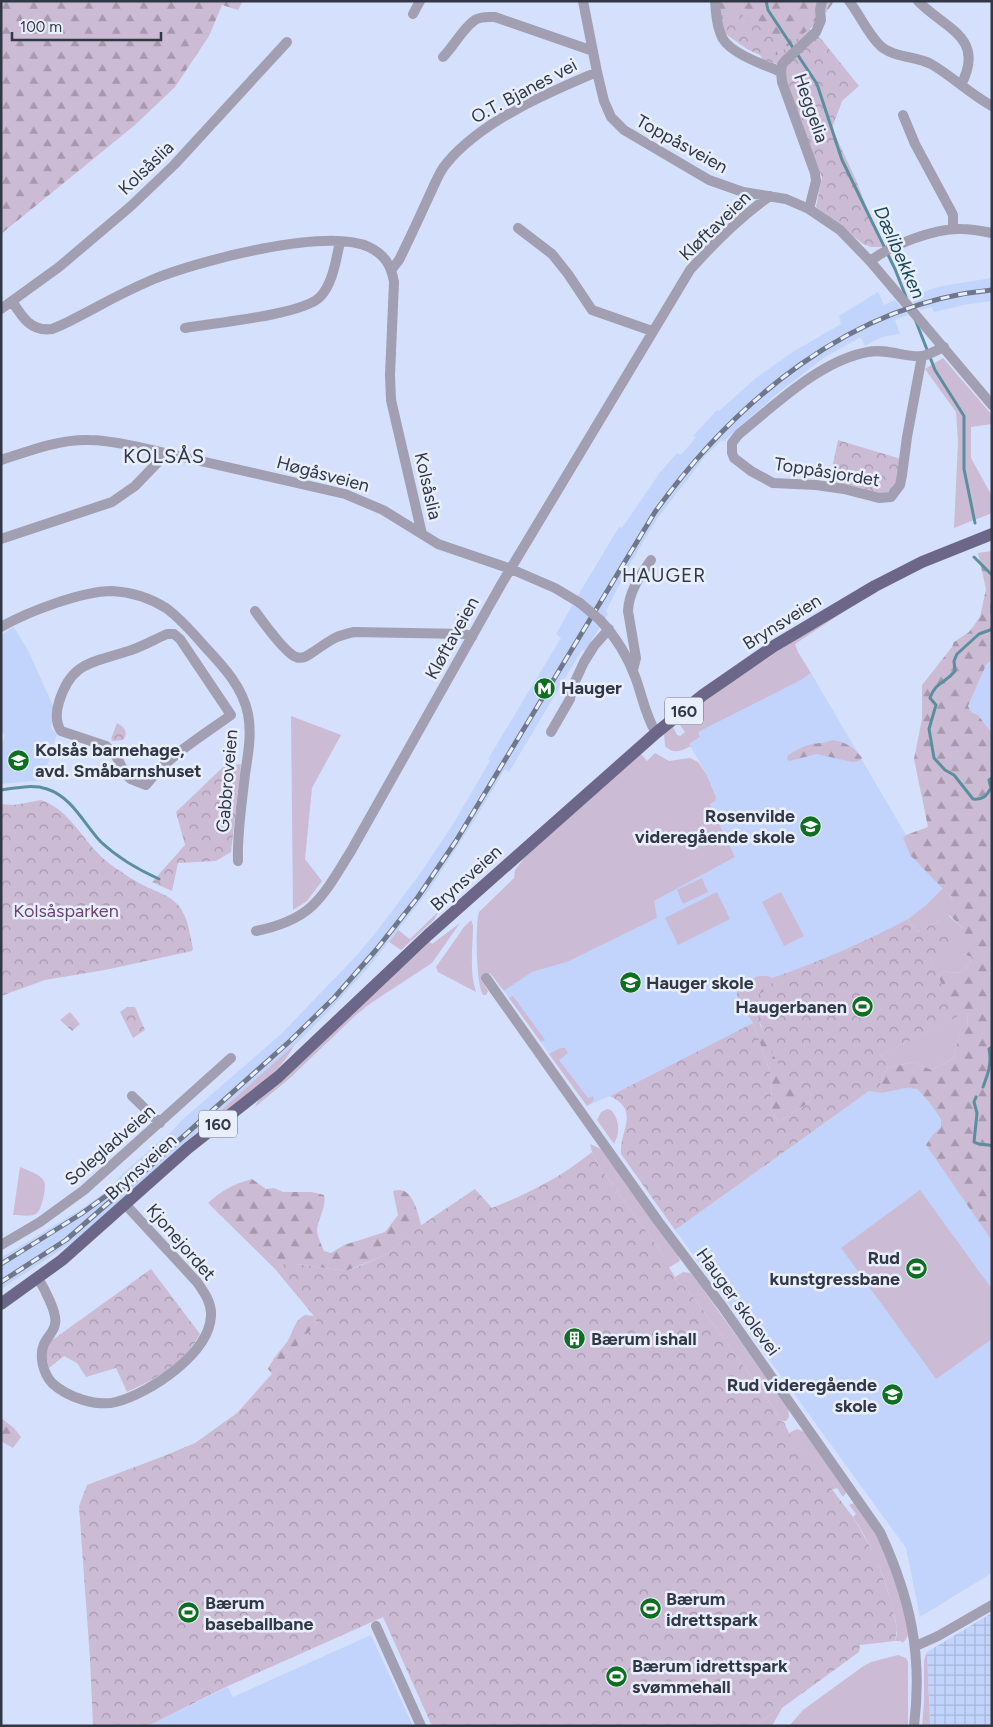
<svg xmlns="http://www.w3.org/2000/svg" width="993" height="1727" font-family="Figtree,sans-serif">
<defs>
<pattern id="industrial-grid" width="8" height="8" patternUnits="userSpaceOnUse" patternTransform="scale(1.25)"><rect width="8" height="8" fill="#c2d4fc"/><path d="M0 4h8M4 0v8" fill="none" stroke="#a7b7d9"/></pattern>
<pattern id="forest-firs" width="22" height="20" patternUnits="userSpaceOnUse" patternTransform="scale(1.25)"><rect width="22" height="20" fill="#ccbbd4"/><path d="M5 1l3.5 6h-7zM16 11l3.5 6h-7z" fill="#a699ae"/></pattern>
<pattern id="park-crowns" width="20" height="18" patternUnits="userSpaceOnUse" patternTransform="scale(1.25)"><rect width="20" height="18" fill="#ccbbd4"/><path d="M2 6a3 3 0 1 1 6 0M12 15a3 3 0 1 1 6 0" fill="none" stroke="#a699ae"/></pattern>
</defs>
<rect width="100%" height="100%" fill="#d5e1fc"/>
<!-- built -->
<path fill="#c2d4fc" d="M992,278V301L964,305L934,312L932,307L920,310L909,296L942,286Z
M878,292L884,305L895,300L908,315L895,320L900,334L882,337L865,346L861,338H859L825,357L779,392L724,441H721L706,455L657,519L630,564L606,611L608,614L585,651L582,650L509,772L505,769L474,821L429,890L373,962L330,1010L297,1043L76,1240L1,1289V1258L86,1206L108,1190L123,1173L173,1130L182,1120L281,1034L357,955L377,931L419,875L453,824L490,761L488,759L561,638L556,634L580,592L619,527L622,528L661,471L677,453L681,455L696,437L693,436L717,410L719,411L757,377L796,350L841,324L839,316Z
M14,627L28,650L54,708L51,728L57,734L43,780L1,784V747L5,735L1,732V635Z
M992,659V733L978,715L971,712L968,706L986,665Z
M811,673L906,835L903,839L910,855L943,888L925,906L908,919L873,938L835,955L791,972L772,978L768,976L741,986L737,993L738,1001L753,1023L610,1096L587,1106L504,991L532,972L567,962L657,918L653,901L735,857L710,803L716,797L715,793L707,775L689,744L700,737L697,732L801,680Z
M906,1088L917,1089L929,1102L941,1119V1128L933,1134L926,1145L992,1241V1573L920,1617L906,1548L675,1230L869,1091L882,1093Z
M371,1635L413,1726H148L228,1687L233,1697Z"/>
<!-- industrial -->
<path fill="url(#industrial-grid)" d="M992,1613V1726H930L927,1652Z"/>
<!-- green -->
<path fill="#ccbbd4" d="M943,358L992,415V424L971,427V458L992,496V513L954,528L958,442L956,412L925,369Z
M851,606V607L795,644L798,652L811,673L801,680L698,732L700,737L689,744L691,746C681,751 674,755 665,746L664,734L673,727L677,735L680,736L685,732L678,722L728,684L787,645Z
M291,716L341,735L312,788L305,859L322,881L307,901L293,910Z
M655,753L669,761L690,758L698,762L707,775L716,797L715,801L710,804L735,857L654,901L657,918L567,962L532,972L504,991L490,973L481,980L488,991L486,995H483C476,984 475,925 479,912L514,878L515,870L526,856L641,754L647,761Z
M702,878L708,892L683,904L677,890Z
M943,888L953,900L949,916L965,930V937L962,954L972,957C966,975 959,974 943,971L938,977L930,958L941,920L916,932L908,919L925,906Z
M717,892L730,919L678,945L665,918Z
M781,892L804,936L784,946L762,902Z
M439,911L434,920L401,950L389,942L398,930L410,939Z
M471,920L473,925C473,947 469,971 476,992L438,972L436,967L464,927Z
M460,923L432,963L371,1003L356,1015L290,1078L255,1107L259,1099L408,962L430,942L432,944Z
M513,996L545,1040L541,1042L509,998Z
M954,1011H963L967,1014L968,1028L959,1035L954,1058L932,1070L913,1062L888,1068L881,1055L956,1017Z
M294,1045C279,1077 236,1104 207,1123Z
M560,1048H565L568,1053L559,1060L588,1098L593,1096L594,1100L587,1106L549,1054Z
M607,1109L611,1110C620,1120 620,1133 614,1144L597,1120L601,1112Z
M590,1144L601,1149L678,1255L680,1261L668,1268L665,1264L663,1255L599,1166L592,1152Z
M20,1167C27,1170 40,1174 44,1181C47,1186 42,1210 36,1214C31,1217 19,1215 13,1215Z
M920,1190L992,1289V1339L936,1379L841,1248Z
M683,1272L690,1273L694,1277L788,1408L789,1417L786,1421H780L774,1408L694,1298L685,1287L676,1281L675,1277Z
M797,1429L805,1432L846,1490V1493L843,1497L837,1488L831,1490L789,1433Z
M854,1503C859,1510 866,1517 871,1524C884,1545 909,1611 908,1634C907,1639 905,1641 902,1643L901,1641H895C899,1632 896,1623 894,1614C886,1579 873,1547 853,1517L856,1514L849,1505Z
M927,1652L930,1726H922L924,1702V1660Z
M898,1655L906,1658L908,1662V1726H789L803,1710L862,1667L871,1662Z
M782,1708L772,1726H754L777,1710Z"/>
<!-- forest -->
<path fill="url(#forest-firs)" d="M1,1H243L238,10L222,5L209,36L175,87L135,125L1,234Z
M715,1H834C822,22 795,41 776,56L716,14Z
M992,551V659L986,665L968,706L971,712L978,715L992,733V1241L926,1145L933,1134L941,1128V1119L929,1102L917,1089L906,1088L882,1093C879,1082 881,1077 888,1068L913,1062L932,1070L954,1058L959,1035L968,1027L967,1014L963,1012L954,1011L938,977L943,971C959,974 966,975 972,957L962,954C959,946 959,942 965,937V930L945,911L947,906L953,900L951,897L910,855L903,838L906,835L928,827L914,759L922,719V685L952,647L954,642L969,632L980,617L986,589L978,553Z
M832,740C846,742 854,747 862,758C859,762 856,762 852,762L817,754L789,761L787,759L788,755C795,751 803,746 812,744C819,743 825,743 832,740Z
M759,976H768L772,978V984L770,988L760,1025C776,1055 777,1076 810,1092L811,1099L805,1105L778,1122L771,1111L772,1078L753,1023L738,1001L737,993L741,986L749,980Z
M252,1179L266,1189L274,1188L283,1192H312L324,1195C327,1208 317,1219 317,1231C318,1238 321,1244 324,1251L331,1253L344,1245L385,1232L398,1215L393,1191C412,1184 418,1212 421,1225L385,1255L346,1271L296,1264H284L275,1269L208,1203C222,1190 234,1184 252,1179Z
M305,1315L314,1316L317,1323L272,1374L268,1369C273,1358 280,1351 287,1342C293,1333 294,1320 305,1315Z
M1,1418L14,1428L21,1437L13,1448L1,1441Z"/>
<!-- park -->
<path fill="url(#park-crowns)" d="M734,10L773,35L776,56L809,29L822,40L859,86L842,101L832,128L856,180L882,247H871L863,244L816,207L822,177L777,64L763,60L760,55L747,49L723,32L716,14Z
M838,440L901,459L894,490L882,494L829,483Z
M117,723C124,726 129,734 123,740L113,741L111,739Z
M241,764L231,852L216,861L178,863L172,891L152,882L185,845L176,812L223,767Z
M41,800C69,809 83,841 105,860C116,869 130,878 143,885C156,892 169,894 179,906C188,917 190,935 193,949L192,951L105,970L45,980L1,996V804L14,805Z
M908,919L916,932L941,920L954,945L930,958L957,1017L881,1055L888,1068C881,1077 879,1082 882,1093L869,1091L675,1230L621,1154C619,1131 641,1111 610,1096L753,1023L772,1078L771,1111L778,1122L805,1105L811,1099L810,1092C803,1089 795,1086 790,1081C779,1072 753,1014 756,1001C758,988 773,993 772,978C820,962 864,942 908,919Z
M127,1007H135L145,1030L133,1038L120,1012Z
M70,1012L80,1024L72,1031L60,1020Z
M592,1152L599,1166L663,1255C666,1266 674,1272 676,1281L685,1287L694,1298L774,1408L780,1421L784,1422L789,1433L853,1517L876,1557L891,1601L897,1629L895,1641L860,1645L859,1652L782,1708L777,1710L754,1726H432L383,1617L228,1686L148,1726H93L90,1659L79,1506L87,1485L164,1456L195,1443L237,1413L317,1323L314,1316L275,1269L284,1264H296L346,1271L362,1265L385,1255L417,1228L475,1189L492,1208C528,1194 561,1177 592,1152Z
M151,1269L200,1334C182,1366 159,1377 127,1392L116,1368L86,1377L77,1363L64,1356L49,1368L44,1346Z"/>
<g fill="none" stroke-linecap="round" stroke-linejoin="round">
<!-- stream -->
<path stroke="#5c8f9e" stroke-width="3" d="M766,1L768,10L817,84L842,160L895,269L906,297
M915,319L935,370L964,416V469L975,523
M974,557L992,575
M992,605V614
M992,628L990,630L979,634L957,654L954,661L955,671C945,684 936,681 930,698L936,705L929,729L934,758L945,770L954,775L973,799C984,800 986,796 991,788L989,780L992,778
M1,790C16,788 32,784 47,789C72,797 84,824 101,842C117,857 139,870 159,879
M983,1087C988,1074 992,1063 989,1049L992,1047
M976,1097L974,1102L977,1113L974,1142C980,1146 986,1143 992,1146"/>
<!-- street -->
<path stroke="#a19fb1" stroke-width="10" d="M583,1L597,72L604,101L611,117L624,130L709,180L743,192L786,199L809,209L840,230L870,261L992,405
M715,1C716,14 717,28 723,39C732,54 765,65 781,72
M849,1C860,15 870,38 883,48C897,58 916,56 931,64C952,76 970,94 992,106
M918,1C945,29 986,37 961,85
M413,14L420,1
M443,57C453,47 464,27 475,20C481,16 489,17 495,17L593,51
M903,115L915,144L950,209L953,215V229
M809,209L816,181L815,173L782,82L781,72L782,65L785,61L816,32L821,20L820,10L822,1
M518,228L552,254L568,274L592,310L652,331
M870,261C891,245 935,228 961,229C971,229 982,231 992,233
M392,269L399,260C410,238 420,216 430,194C435,184 439,172 446,164C481,121 547,93 597,72
M12,301C22,317 31,332 52,329C66,324 79,316 93,309C113,298 133,288 154,279C198,261 326,227 369,247C385,255 391,265 394,282L390,375L391,400L422,534
M1,309L59,267L131,206L174,165L287,42
M185,328C213,323 302,315 320,297C333,284 336,259 340,242
M922,356L907,437L902,475L900,485L891,497L879,498L844,489L816,485L773,483L751,471L734,458L732,453V443L739,434C775,405 821,360 868,352C886,348 907,358 922,356C929,355 937,350 944,347
M1,460C29,451 59,439 89,440C106,440 123,444 139,447L345,494L383,510L438,544L511,569L555,588L580,603
M1,539L112,502L135,486L159,461L164,453
M255,611C263,622 285,653 296,657C301,659 306,657 310,654C329,642 331,637 354,632L465,634L472,637
M600,620C616,637 628,657 636,679C643,699 645,714 656,733
M1,627C27,612 82,591 112,591C130,592 150,598 166,608C181,619 194,634 206,648C224,667 243,688 248,714C252,734 248,755 245,774C242,803 237,832 238,861
M167,634H174L180,639L231,715C202,736 168,756 146,785L131,779L126,775L116,756L106,746L61,731C55,722 56,712 59,702C71,662 92,663 125,652C140,648 153,640 167,634Z
M633,670L636,658L628,611C629,591 640,576 651,560
M551,732L570,699L572,688L584,662L594,646L609,629
M256,931C314,919 322,897 351,851L502,583L690,270C714,243 740,217 770,196
M486,978L658,1221L722,1306L880,1532C910,1597 923,1654 914,1726
M132,1096L160,1123
M1,1245L40,1222L84,1190L231,1058
M38,1278C44,1288 58,1314 55,1324C54,1332 47,1337 44,1344C39,1356 43,1373 52,1383C67,1397 96,1407 116,1402C150,1393 209,1354 211,1316C212,1303 204,1292 197,1282L125,1204
M376,1626L421,1726
M916,1646L938,1636L992,1605"/>
<!-- primary -->
<path stroke="#6c6788" stroke-width="12" d="M1,1304L62,1260L188,1148L278,1077L428,935L656,733L703,695L774,646L875,586L922,562L992,534"/>
<defs>
<path id="rail" d="M1,1264L81,1214L110,1193
M1,1282L66,1240L138,1177L290,1041L334,998L376,950L418,897L456,841L655,512C734,402 851,303 992,290"/>
</defs>
<!-- rail casing -->
<use href="#rail" stroke="#6f7789" stroke-width="5"/>
<!-- rail -->
<use href="#rail" stroke="#e8eefc" stroke-width="3" stroke-dasharray="9" stroke-linecap="butt"/>
<!-- street-bridge -->
<path stroke="#a19fb1" stroke-width="10" d="M580,603L600,620"/>
</g>
<!-- icons -->
<defs>
<symbol id="metro-disc" viewBox="-11 -11 22 22"><circle r="9.5" fill="#0c7020" stroke="#e8eefc"/><path d="M-5.5 5V-5H-3L0 0L3-5H5.5V5H3V-.5L0 4L-3-.5V5Z" fill="#fff"/></symbol>
<symbol id="school-disc" viewBox="-11 -11 22 22"><circle r="9.5" fill="#0c7020" stroke="#e8eefc"/><path d="M0-5L7-2L0 1L-7-2ZM-4 1L0 2.5L4 1V4Q0 6-4 4Z" fill="#fff"/></symbol>
<symbol id="stadium-disc" viewBox="-11 -11 22 22"><circle r="9.5" fill="#0c7020" stroke="#e8eefc"/><path d="M0-5a6.5 5 0 1 0 0 10a6.5 5 0 1 0 0-10ZM-3.5-1.8h7v3.6h-7Z" fill="#fff"/></symbol>
<symbol id="building-disc" viewBox="-11 -11 22 22"><circle r="9.5" fill="#0c7020" stroke="#e8eefc"/><path d="M-4-6H4V6H1V3H-1V6H-4ZM-2.5-4.3h1.7v1.8h-1.7ZM.8-4.3h1.7v1.8H.8ZM-2.5-1h1.7V.8h-1.7ZM.8-1h1.7V.8H.8Z" fill="#fff"/></symbol>
</defs>
<g fill-rule="evenodd">
<use href="#metro-disc" x="532" y="676" width="25" height="25"/>
<use href="#school-disc" x="6" y="748" width="25" height="25"/>
<use href="#school-disc" x="798" y="814" width="25" height="25"/>
<use href="#school-disc" x="618" y="970" width="25" height="25"/>
<use href="#stadium-disc" x="850" y="994" width="25" height="25"/>
<use href="#stadium-disc" x="904" y="1256" width="25" height="25"/>
<use href="#building-disc" x="562" y="1326" width="25" height="25"/>
<use href="#school-disc" x="880" y="1382" width="25" height="25"/>
<use href="#stadium-disc" x="638" y="1596" width="25" height="25"/>
<use href="#stadium-disc" x="176" y="1600" width="25" height="25"/>
<use href="#stadium-disc" x="604" y="1664" width="25" height="25"/>
</g>
<g text-anchor="middle" stroke-width="5" stroke-linejoin="round" paint-order="stroke">
<!-- shield labels -->
<g fill="#e8eefc" stroke="#686e7b" stroke-width="1">
<rect x="665" y="697.5" width="38" height="27" rx="4"/>
<rect x="199" y="1110.5" width="38" height="27" rx="4"/>
</g>
<g font-size="16" font-weight="bold" fill="#313744">
<text x="684" y="717">160</text>
<text x="218" y="1130">160</text>
</g>
<!-- street labels -->
<g font-size="18" fill="#313744" stroke="#e8eefc">
<text transform="translate(524 91) rotate(-28)" y="6">O.T. Bjanes vei</text>
<text transform="translate(811 108) rotate(71)" y="6">Heggelia</text>
<text transform="translate(682 144) rotate(29)" y="6">Toppåsveien</text>
<text transform="translate(146 168) rotate(-44)" y="6">Kolsåslia</text>
<text transform="translate(715 226) rotate(-44)" y="6">Kløftaveien</text>
<text transform="translate(827 472) rotate(9)" y="6">Toppåsjordet</text>
<text transform="translate(323 474) rotate(15)" y="6">Høgåsveien</text>
<text transform="translate(428 486) rotate(77)" y="6">Kolsåslia</text>
<text transform="translate(782 622) rotate(-32)" y="6">Brynsveien</text>
<text transform="translate(452 638) rotate(-61)" y="6">Kløftaveien</text>
<text transform="translate(227 781) rotate(-85)" y="6">Gabbroveien</text>
<text transform="translate(466 878) rotate(-42)" y="6">Brynsveien</text>
<text transform="translate(110 1145) rotate(-41)" y="6">Solegladveien</text>
<text transform="translate(141 1167) rotate(-42)" y="6">Brynsveien</text>
<text transform="translate(181 1242) rotate(49)" y="6">Kjonejordet</text>
<text transform="translate(738 1302) rotate(54)" y="6">Hauger skolevei</text>
</g>
<!-- poi labels -->
<g font-size="18" font-weight="bold" fill="#313744" stroke="#e8eefc" text-anchor="start">
<text x="561" y="694">Hauger</text>
<text x="35" y="756">Kolsås barnehage,<tspan x="35" dy="21">avd. Småbarnshuset</tspan></text>
<text x="795" y="822" text-anchor="end">Rosenvilde<tspan x="795" dy="21">videregående skole</tspan></text>
<text x="646" y="989">Hauger skole</text>
<text x="847" y="1013" text-anchor="end">Haugerbanen</text>
<text x="900" y="1264" text-anchor="end">Rud<tspan x="900" dy="21">kunstgressbane</tspan></text>
<text x="591" y="1345">Bærum ishall</text>
<text x="877" y="1391" text-anchor="end">Rud videregående<tspan x="877" dy="21">skole</tspan></text>
<text x="666" y="1605">Bærum<tspan x="666" dy="21">idrettspark</tspan></text>
<text x="205" y="1609">Bærum<tspan x="205" dy="21">baseballbane</tspan></text>
<text x="632" y="1672">Bærum idrettspark<tspan x="632" dy="21">svømmehall</tspan></text>
</g>
<!-- park labels -->
<g font-size="18" fill="#694577" stroke="#e8eefc">
<text x="66" y="917">Kolsåsparken</text>
</g>
<!-- water labels -->
<g font-size="19" font-style="italic" fill="#1b4955" stroke="#e8eefc">
<text transform="translate(900 252) rotate(66)" y="7">Dælibekken</text>
</g>
<!-- neighbourhood labels -->
<g font-size="19" letter-spacing="1" fill="#313744" stroke="#e8eefc">
<text x="664" y="582">HAUGER</text>
</g>
<!-- quarter labels -->
<g font-size="20" letter-spacing="1" fill="#313744" stroke="#e8eefc">
<text x="164" y="463">KOLSÅS</text>
</g>
</g>
<!-- border -->
<rect width="993" height="1727" fill="none" stroke="#313744" stroke-width="5"/>
<!-- scale -->
<path d="M12 32v8h149v-8" fill="none" stroke="#313744" stroke-width="2.5"/>
<text x="20" y="32" font-size="15" fill="#313744" stroke="#e8eefc" stroke-width="4" paint-order="stroke">100 m</text>
</svg>
